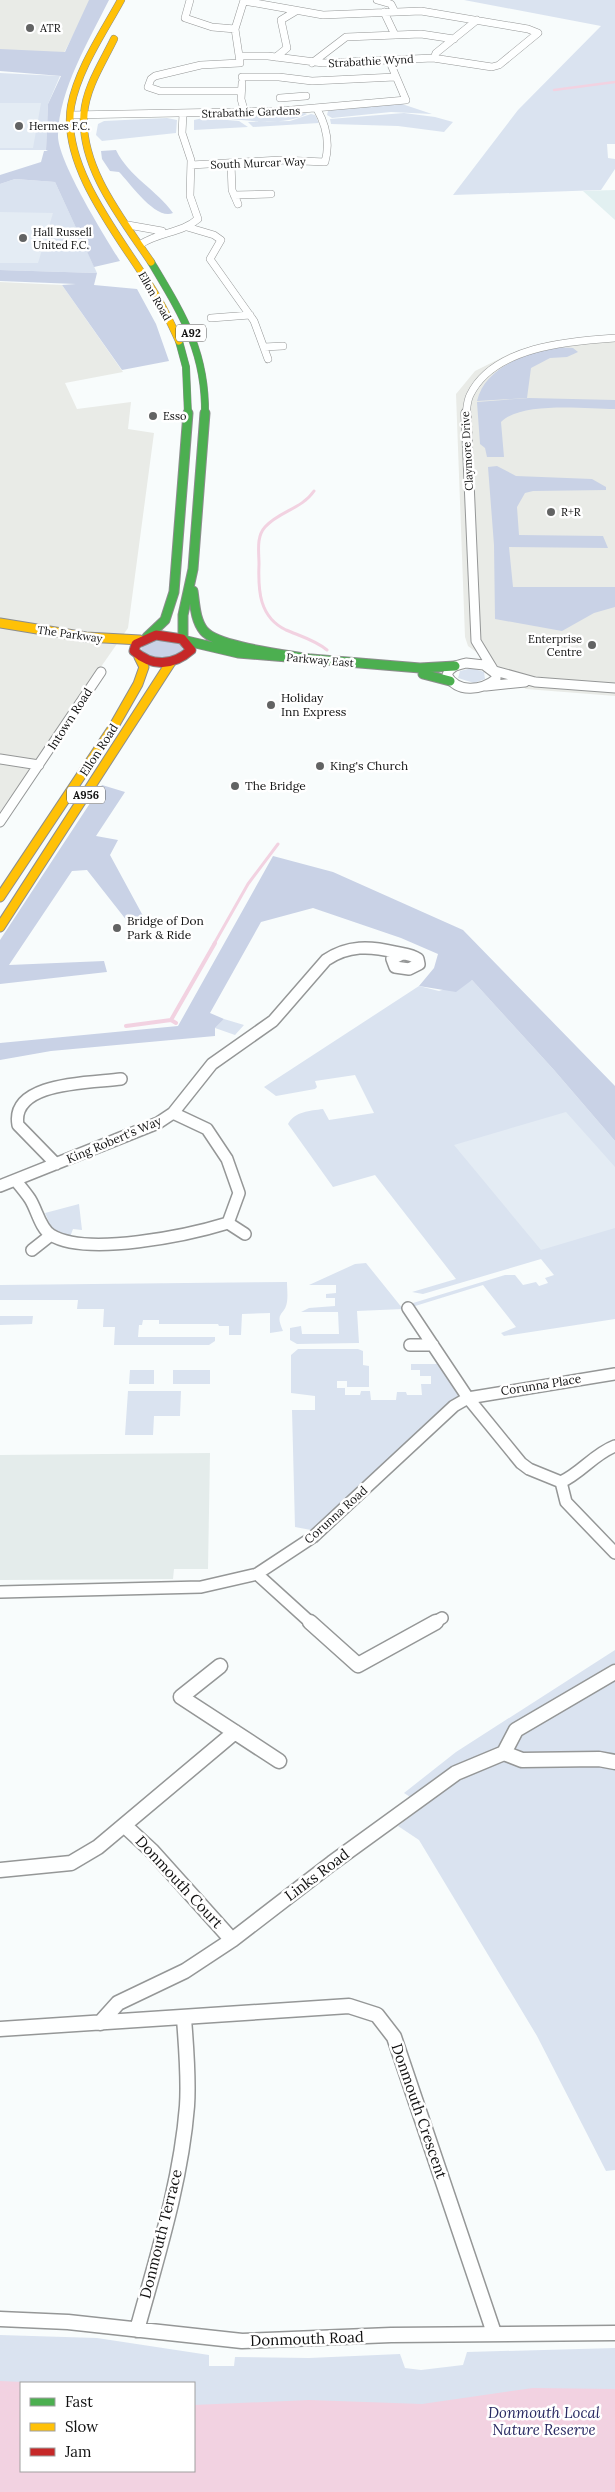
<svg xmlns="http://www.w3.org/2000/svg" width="615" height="2492" font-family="Lora,serif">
<rect width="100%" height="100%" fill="#f8fcfc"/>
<!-- industrial -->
<path fill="#e9ebe7" d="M0,0H91L64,53L0,66Z
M0,282L62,285L123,372L65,383L77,409L131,402L128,429L154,433L128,628L0,812Z
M615,335V696L526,689L468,646L465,637L456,394L475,371L509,354L551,341Z"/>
<!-- farmland -->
<path fill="#e2f0f1" d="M615,190V220L583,191Z"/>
<!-- green -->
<path fill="#dae3f0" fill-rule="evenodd" d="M464,0H615V144H607L608,158L615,159V169L601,190L453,195L518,110L601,26Z
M0,73L60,76L48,104L46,150H0Z
M402,104L432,114L391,112L332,118L327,115L328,111L336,109Z
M305,113L307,114C279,128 241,119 211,117Z
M404,113L435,117L453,122L444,132L398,126L331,124L330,119Z
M311,114L315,115L319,123L253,127L248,122L290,121Z
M167,118L177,120L176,133L102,141L96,135L98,124L104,121Z
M203,118L239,121L248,127L194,130V120Z
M15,179L55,182L97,273L0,270V184Z
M472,668L484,672L485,679L474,683L458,678L460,671Z
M472,980L554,1070L615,1141V1319L504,1336L501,1333L516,1327L483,1285L412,1307L413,1303L505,1275H515L523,1285L536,1282L539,1286L548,1283L545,1278L554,1275L541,1259L423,1294L412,1292L456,1279L375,1175L333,1187L288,1124C295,1111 310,1111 323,1109L329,1120L374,1113L355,1075L315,1081L317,1087L315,1089L276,1096L264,1087L419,986L439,991Z
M224,1019L244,1025L235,1035L215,1028Z
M79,1204L82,1230L73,1229L70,1237L53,1231L45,1213Z
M366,1263L403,1309L357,1311L359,1343L297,1344L290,1340V1328L301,1326L302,1334H339L338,1312H301L309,1308L335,1306V1298H326V1294L336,1293V1285H309L355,1264Z
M287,1282C287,1288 288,1296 287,1302C285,1316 274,1311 283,1331L270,1333V1313L242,1314L241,1335H229V1326H219L218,1324H159V1320H143L142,1325H139L138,1337H215V1341L209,1345H114L115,1327H103L104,1309H77L78,1300H0V1285Z
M0,1316H33L32,1324L0,1325Z
M298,1349H358L363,1351V1365L369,1366V1387H347V1381H337V1388H345V1395H360L361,1391H370L371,1400H396L397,1392H406L407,1395H422L421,1384H431V1376H420V1370H411V1364H437L431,1355L434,1354L461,1393L311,1530L295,1527L292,1410H315V1396L291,1393V1355Z
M130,1370H154V1384H129Z
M173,1370H210V1384H173Z
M128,1391H181L180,1416H154L153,1435H125Z
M615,1650V2170L606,2171L537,2036L419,1840L398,1826L424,1806L404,1793L456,1752Z
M0,2335L97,2338L209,2355V2366H234L235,2357L309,2358L400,2354L405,2368L421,2370L463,2365L467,2352L615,2348V2492H0ZM21,2383H194V2471H21Z"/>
<!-- forest -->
<path fill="#c9d2e6" d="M89,0H109C89,40 59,90 58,135C57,160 105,237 120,261L94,267L55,182L15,179L0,184V175L41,162L44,151H48L46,150L48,104L61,76L0,71V49L65,52Z
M116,150C129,177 157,190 173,213C156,221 130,183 119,172L110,171L102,159L101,151Z
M0,270L97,273L94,285L137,289L156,324L169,361L122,370L62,285L76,284L0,281Z
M556,347L573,348L578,352L567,357L550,358L531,368L527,398L477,401C485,367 525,354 556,347Z
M529,398L615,400V409C586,409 522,401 501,422L504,457H487L485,448L480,444L477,402Z
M497,466L516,476L592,479L606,487V490L533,491L525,493L517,507L519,535L603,536L608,548L509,547L513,587H615V607L594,613L562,631L495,619L494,545L488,467Z
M157,639L180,644L183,650C174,661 157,661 145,656L141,649L143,646Z
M102,785L125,792L96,836L118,840L110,855L148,925L131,926L87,870L72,871L9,965L104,961L107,972L0,984V940Z
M273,856L333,872L463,930L615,1086V1141L554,1070L472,980L456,992L419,986L434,968L438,954L401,938L313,908L261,922L210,1013L224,1019L215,1028V1036L51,1051L0,1060V1043L178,1026Z"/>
<!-- pitch -->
<path fill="#e4ecf4" d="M0,103H41L33,148H0Z
M0,212L53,213L38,263H0Z
M566,1112L615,1167V1228L541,1250L454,1145Z"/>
<!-- plaza -->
<path fill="#e4eceb" d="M210,1453L208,1569H174L173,1579L0,1580V1455Z"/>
<!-- water -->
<path fill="#f2d2e1" d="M0,2381L45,2383H21V2471H194V2405L309,2400L422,2404L533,2388L615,2389V2492H0Z"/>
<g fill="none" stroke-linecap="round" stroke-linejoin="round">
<!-- stream-far2 -->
<path stroke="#f2d2e1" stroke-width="2.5" d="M554,90L615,82"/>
<!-- stream-far1 -->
<path stroke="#f2d2e1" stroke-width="3" d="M314,491C302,509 279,511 265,527C256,537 259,552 259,564C258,590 259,617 286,630C300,636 315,640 327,650
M214,944L248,884L278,844"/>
<!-- stream -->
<path stroke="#f2d2e1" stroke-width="4" d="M176,1023L171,1020L215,943
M126,1026L171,1020"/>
<defs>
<path id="street-far3" d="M190,0L185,18L212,27L235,29
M377,0L391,4L395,12
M384,12L395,35
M239,56H268L323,63L433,58L492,67L499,65L538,33L528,29L421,11L323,15L244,1
M276,57L287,48L281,20L296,11
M434,58L436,53L477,20
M240,62L235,29L244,0
M240,63L201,65L155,76L151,79L148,87L160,91H241
M312,63L346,37L421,34L454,39
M242,77H279L312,81L395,77
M242,83L241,99L245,113
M280,98L306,96
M71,115L280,111L406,100L389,60
M231,163L232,190L238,204
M191,165L280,160L325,162C330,144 326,125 317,109
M234,195L271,194
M128,225L162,231
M187,227L214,235L221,240L210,259L254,321L268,359
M141,244C159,232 182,233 198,219L190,196L191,160L182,133L183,114
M211,318L250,315
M264,347L283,346
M466,414C467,408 467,401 470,395C493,347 568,341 615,338"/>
<path id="street-far2" d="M466,413L476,641L493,669
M466,663L484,665L496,674V679C481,691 457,693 447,675C450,666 458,665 466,663Z
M495,671L535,682L615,688
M486,686L525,682
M0,759L39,765
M0,822L101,672"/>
<path id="street-far1" d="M56,1164L18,1125C10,1081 92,1083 121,1079
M16,1181C21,1187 26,1193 30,1199C37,1210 40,1228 51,1235C87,1257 189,1235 228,1223L239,1193L227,1159L207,1129L173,1113
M0,1186L158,1123L173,1113L212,1064L273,1021L326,960C348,945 370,946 395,952C403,954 411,954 418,959L419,964L409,969L395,967L392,959L402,954
M228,1223L245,1234
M32,1250L51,1235
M408,1308L468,1398L521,1463L529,1469L561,1482C581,1473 594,1454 615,1446
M410,1345H433
M561,1482L566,1502L615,1553
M257,1574L311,1623
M0,1592L201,1587L257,1574L313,1537L454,1406L468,1398L615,1374
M433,1623L442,1618"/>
<path id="street" d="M310,1622L358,1665L436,1622
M220,1666L181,1697L279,1761
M504,1753L522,1760L599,1759L615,1762
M125,1826L152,1851L232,1940
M0,1870L71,1863L98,1847L235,1732
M100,2023L118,2003L185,1971L232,1940L332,1863L456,1773L504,1753L516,1730L615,1672
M0,2029L349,2006L377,2015L394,2037L494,2333
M0,2319L68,2322L242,2341L391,2335L615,2333
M137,2330C157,2257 181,2182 187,2106C189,2077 186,2047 184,2018"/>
<path id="fast-far1" d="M151,262C182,314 206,351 205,414
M179,341L186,367L188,414"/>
<path id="fast" d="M193,591C195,604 195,620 204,631C219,648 291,655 315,660
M147,637L165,620L174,592L188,413
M183,639V615L193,569L205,413
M187,641L238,653L420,668L455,666
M423,674L450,681"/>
<path id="slow-far1" d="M121,0C103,33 78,69 71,106C61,166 119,236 149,284C161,302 170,321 179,341
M114,39C103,62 86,87 84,114C80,168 123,220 151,262"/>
<path id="slow" d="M0,623L86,637L140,640
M0,897L114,726L138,684L144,667L139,657
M0,927L171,662"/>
<path id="jam" d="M156,635L182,639L191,650C173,666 152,667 134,651L136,644Z"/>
</defs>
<!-- street-far3 casing -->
<use href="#street-far3" stroke="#959797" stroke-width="8"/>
<!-- street-far2 casing -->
<use href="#street-far2" stroke="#959797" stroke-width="11"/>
<!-- street-far1 casing -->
<use href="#street-far1" stroke="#959797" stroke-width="14"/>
<!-- street casing -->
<use href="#street" stroke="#959797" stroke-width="17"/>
<!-- fast-far1 casing -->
<use href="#fast-far1" stroke="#8c8d8d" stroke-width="8"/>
<!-- fast casing -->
<use href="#fast" stroke="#8c8d8d" stroke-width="11"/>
<!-- slow-far1 casing -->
<use href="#slow-far1" stroke="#8c8d8d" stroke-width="8"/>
<!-- slow casing -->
<use href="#slow" stroke="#8c8d8d" stroke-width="11"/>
<!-- jam casing -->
<use href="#jam" stroke="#8c8d8d" stroke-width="11"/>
<!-- street-far3 -->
<use href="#street-far3" stroke="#feffff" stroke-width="7"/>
<!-- street-far2 -->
<use href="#street-far2" stroke="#feffff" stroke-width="9"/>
<!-- street-far1 -->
<use href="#street-far1" stroke="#feffff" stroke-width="11"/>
<!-- street -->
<use href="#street" stroke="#feffff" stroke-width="14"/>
<!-- fast-far1 -->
<use href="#fast-far1" stroke="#4caf50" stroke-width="7"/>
<!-- fast -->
<use href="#fast" stroke="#4caf50" stroke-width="9"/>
<!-- slow-far1 -->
<use href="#slow-far1" stroke="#ffc107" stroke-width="7"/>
<!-- slow -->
<use href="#slow" stroke="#ffc107" stroke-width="9"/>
<!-- jam -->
<use href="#jam" stroke="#c62828" stroke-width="9"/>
</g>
<!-- markers -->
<g fill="#626363" stroke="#fff" stroke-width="2">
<circle cx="30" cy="28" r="5"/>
<circle cx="19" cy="126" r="5"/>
<circle cx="23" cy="238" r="5"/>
<circle cx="153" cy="416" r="5"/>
<circle cx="551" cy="512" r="5"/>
<circle cx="592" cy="645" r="5"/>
<circle cx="271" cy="705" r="5"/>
<circle cx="320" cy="766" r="5"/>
<circle cx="235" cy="786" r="5"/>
<circle cx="117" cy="928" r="5"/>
</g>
<g text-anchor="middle" stroke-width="5" stroke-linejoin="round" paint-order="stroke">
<!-- far-poi labels -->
<g font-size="11" fill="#111" stroke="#fff" text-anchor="start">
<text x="40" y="32">ATR</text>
<text x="29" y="130">Hermes F.C.</text>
<text x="33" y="236">Hall Russell<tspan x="33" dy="13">United F.C.</tspan></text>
<text x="163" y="420">Esso</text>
<text x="561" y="516">R+R</text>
<text x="582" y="643" text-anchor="end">Enterprise<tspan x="582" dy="13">Centre</tspan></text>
</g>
<!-- far-street labels -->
<g font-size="11" fill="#111" stroke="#fff">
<text transform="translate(371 61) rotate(-3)" y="4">Strabathie Wynd</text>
<text transform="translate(251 112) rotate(-2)" y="4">Strabathie Gardens</text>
<text transform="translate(258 163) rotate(-2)" y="4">South Murcar Way</text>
<text transform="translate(155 296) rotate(60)" y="4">Ellon Road</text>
<text transform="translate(467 451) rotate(-93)" y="4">Claymore Drive</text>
<text transform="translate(70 634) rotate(8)" y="4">The Parkway</text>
<text transform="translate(320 660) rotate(5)" y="4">Parkway East</text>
</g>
<!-- shield labels -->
<g fill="#fff" stroke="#585858" stroke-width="1">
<rect x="176" y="324.5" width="30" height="17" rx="4"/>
<rect x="67" y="786.5" width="38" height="17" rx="4"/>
</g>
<g font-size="11" font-weight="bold" fill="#111">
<text x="191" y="337">A92</text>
<text x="86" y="799">A956</text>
</g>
<!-- poi labels -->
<g font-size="12" fill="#111" stroke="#fff" text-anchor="start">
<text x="281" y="702">Holiday<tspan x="281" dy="14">Inn Express</tspan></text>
<text x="330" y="770">King's Church</text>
<text x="245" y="790">The Bridge</text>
<text x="127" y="925">Bridge of Don<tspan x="127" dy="14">Park &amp; Ride</tspan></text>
</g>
<!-- street labels -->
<g font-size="12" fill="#111" stroke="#fff">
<text transform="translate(70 719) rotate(-57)" y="4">Intown Road</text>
<text transform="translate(99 750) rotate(-57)" y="4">Ellon Road</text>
<text transform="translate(114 1140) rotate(-23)" y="4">King Robert's Way</text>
<text transform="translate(541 1385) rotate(-9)" y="4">Corunna Place</text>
<text transform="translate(336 1515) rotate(-42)" y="4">Corunna Road</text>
</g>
<!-- near-street labels -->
<g font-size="15" fill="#111" stroke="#fff">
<text transform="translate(317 1875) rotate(-37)" y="5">Links Road</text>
<text transform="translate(179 1882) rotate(47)" y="5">Donmouth Court</text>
<text transform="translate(419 2111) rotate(71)" y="5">Donmouth Crescent</text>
<text transform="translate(161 2234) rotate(-76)" y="5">Donmouth Terrace</text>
<text transform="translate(307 2339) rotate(-2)" y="5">Donmouth Road</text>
</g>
<!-- near-park labels -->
<g font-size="15" font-style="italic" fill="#282962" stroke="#fff">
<text x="544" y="2418">Donmouth Local<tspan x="544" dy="17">Nature Reserve</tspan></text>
</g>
</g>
<!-- legend -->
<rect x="20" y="2382" width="175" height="90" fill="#ffffff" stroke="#a0a0a0"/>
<rect x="30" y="2398" width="25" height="8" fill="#4caf50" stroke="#a0a0a0"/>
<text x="65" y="2407" font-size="15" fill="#111111">Fast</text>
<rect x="30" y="2423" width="25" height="8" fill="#ffc107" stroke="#a0a0a0"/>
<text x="65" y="2432" font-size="15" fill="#111111">Slow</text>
<rect x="30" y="2448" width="25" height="8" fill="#c62828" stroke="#a0a0a0"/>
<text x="65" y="2457" font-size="15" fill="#111111">Jam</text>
</svg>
